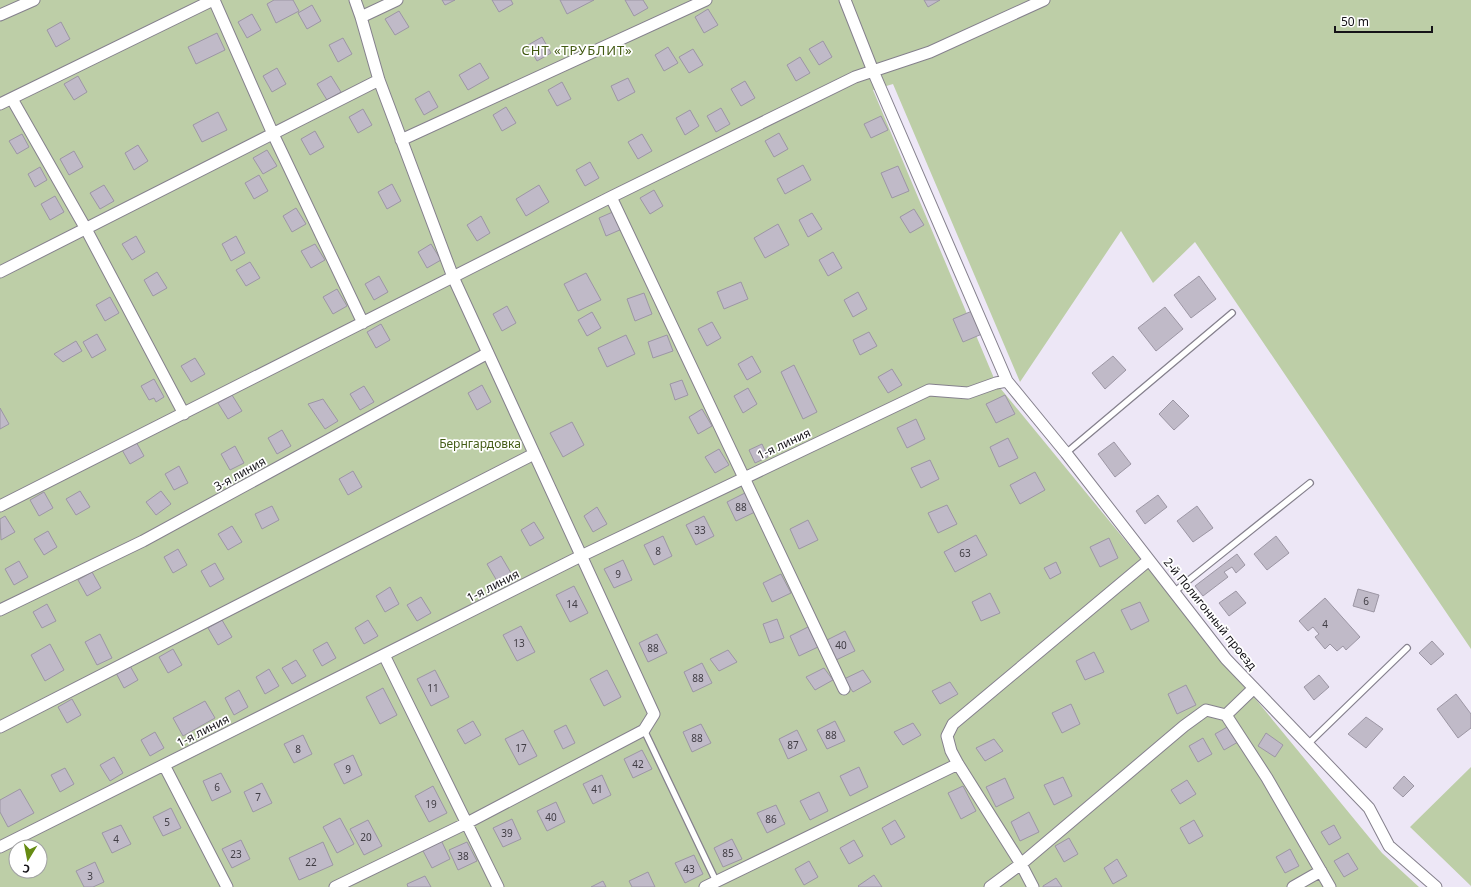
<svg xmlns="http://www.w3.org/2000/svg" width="1471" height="887" font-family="'Noto Sans',sans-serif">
<rect width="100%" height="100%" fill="#ede7f6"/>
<!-- green -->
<path fill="#bdcea7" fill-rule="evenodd" d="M0,0H1471V649L1195,242L1153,283L1121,231L1020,382L893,84L873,90L996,383L1382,853L1419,887H0ZM16,847H40V871H16Z
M1471,767V886L1410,827Z"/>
<!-- building -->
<path fill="#c0bac8" stroke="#9c96a4" d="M274,0H293L299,11L276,23L267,4Z
M442,0H455L445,5Z
M492,0H511L513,4L499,12Z
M560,0H594L567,14Z
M625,0H643L648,8L634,16Z
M924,0H940L928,7Z
M312,5L321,21L307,29L298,13Z
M708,9L718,25L704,33L695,17Z
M399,11L409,27L395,35L385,19Z
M252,14L261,30L247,38L238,22Z
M61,22L70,39L56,47L47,30Z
M217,33L225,50L196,64L188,47Z
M542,37L551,53L537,61L528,45Z
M343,38L352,54L338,62L329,45Z
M823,41L832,57L819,65L809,49Z
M668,47L678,63L664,71L655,55Z
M693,49L703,65L689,73L679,57Z
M800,57L810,73L796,81L787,65Z
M480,63L489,78L468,90L459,75Z
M277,68L286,84L272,92L263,76Z
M78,76L87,92L74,100L64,84Z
M331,76L341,92L327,100L317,84Z
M628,78L635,92L618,101L611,86Z
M745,81L755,98L741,106L731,89Z
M562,82L571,99L557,106L548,90Z
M429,91L438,107L424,115L415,99Z
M506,107L516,123L502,131L493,115Z
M721,108L730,124L716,132L707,116Z
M363,109L372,125L358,133L349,117Z
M690,110L699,126L685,135L676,118Z
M218,112L227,130L202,142L193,125Z
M881,116L888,130L871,138L864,124Z
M315,131L324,147L310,155L301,139Z
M779,133L788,149L774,157L765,141Z
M22,134L29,147L17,154L9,141Z
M642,134L652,151L638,159L628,142Z
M138,145L148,161L134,170L125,153Z
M267,150L277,166L263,174L253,158Z
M74,151L83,167L69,175L60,159Z
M590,162L599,178L585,186L576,170Z
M803,165L811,180L785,194L777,179Z
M898,166L909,191L892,198L881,173Z
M40,167L47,180L35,187L28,174Z
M259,175L268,191L254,199L245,183Z
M392,184L401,201L387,209L378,192Z
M104,185L114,201L100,209L90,193Z
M539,185L549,202L526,216L516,199Z
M654,190L663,206L650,214L640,198Z
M55,196L64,212L50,220L41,204Z
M296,208L306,224L292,232L283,216Z
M914,209L924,225L910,233L900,217Z
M615,211L622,229L606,236L599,218Z
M812,213L822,229L808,237L799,220Z
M481,216L490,233L477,241L467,225Z
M778,224L789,245L765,258L754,238Z
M136,236L145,252L132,260L122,244Z
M236,236L245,253L231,261L222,244Z
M315,244L325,260L311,268L301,251Z
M431,244L441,260L427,268L418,252Z
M833,252L842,268L828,276L819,260Z
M250,262L260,278L246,286L236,270Z
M157,272L167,288L153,296L144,280Z
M586,273L601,300L578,311L564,284Z
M379,276L388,292L374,300L365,284Z
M1199,276L1216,299L1191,318L1174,295Z
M741,282L748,299L724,309L717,292Z
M337,289L347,306L333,314L323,297Z
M858,292L867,309L853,317L844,300Z
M644,293L652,314L635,321L627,299Z
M110,297L119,313L105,321L96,305Z
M507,306L516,323L502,331L493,314Z
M1165,307L1183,329L1156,351L1138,328Z
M972,311L982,334L963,342L953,319Z
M592,312L601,328L587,336L578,320Z
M712,322L721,338L707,346L698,329Z
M381,324L390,340L376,348L367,332Z
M869,332L877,346L860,355L853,340Z
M97,334L106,350L92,358L83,342Z
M626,335L635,354L607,367L598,348Z
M667,335L673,351L653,358L648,342Z
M76,341L82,351L63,362L54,354Z
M752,356L761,372L747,380L738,364Z
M1113,356L1126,370L1105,389L1092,373Z
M195,358L205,374L191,382L181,366Z
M794,365L817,412L803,419L781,372Z
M892,369L902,385L888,393L878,377Z
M154,379L164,397L156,402L154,398L149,400L141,386Z
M682,380L688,395L675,400L670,384Z
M482,385L491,402L477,410L468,393Z
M364,386L374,402L360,410L350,394Z
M748,388L757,404L743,413L734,396Z
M232,395L242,411L228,419L218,403Z
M1005,395L1015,414L996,423L986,404Z
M323,399L338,421L325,429L308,404Z
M1173,400L1189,416L1174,430L1159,414Z
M0,408L9,424L0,429Z
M702,409L712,426L698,434L689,417Z
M916,419L925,439L907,448L897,428Z
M572,422L584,445L563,457L550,433Z
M282,430L291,446L277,454L268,438Z
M1008,438L1018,458L999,467L990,447Z
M135,440L144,456L130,464L121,448Z
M1114,442L1131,464L1115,477L1098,454Z
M762,444L768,457L755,463L749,450Z
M235,446L244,463L230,470L221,454Z
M719,449L729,465L715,473L705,457Z
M930,460L939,479L921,488L911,468Z
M179,466L188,483L174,490L165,474Z
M353,471L362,487L348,495L339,479Z
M1035,472L1045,490L1020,504L1010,485Z
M80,491L90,507L76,515L66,499Z
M161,491L171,504L156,515L146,502Z
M44,492L53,508L39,516L30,500Z
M745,493L755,512L736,521L727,502Z
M1158,495L1167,507L1145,524L1136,511Z
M947,505L957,524L938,533L928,513Z
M272,506L279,520L262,529L255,514Z
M1197,506L1213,528L1193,542L1177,521Z
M597,507L607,524L593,532L584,516Z
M5,516L15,532L1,540L0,519Z
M704,516L714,536L696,545L686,525Z
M808,520L818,540L799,549L790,529Z
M534,522L544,538L530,546L521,530Z
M232,526L242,542L228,550L218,534Z
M48,531L57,547L44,555L34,539Z
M976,535L987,555L955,572L944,552Z
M663,536L672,556L654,565L644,545Z
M1276,536L1289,553L1267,570L1254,554Z
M1109,538L1118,558L1100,567L1090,547Z
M178,549L187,565L173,573L164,557Z
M1237,554L1245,565L1236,573L1232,567L1224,572L1228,577L1203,596L1195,586Z
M501,556L511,573L497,581L487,564Z
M623,560L632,580L614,588L604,569Z
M19,561L28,577L14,585L5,569Z
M1056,562L1061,573L1050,579L1044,568Z
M215,563L224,579L210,587L201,571Z
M92,572L101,588L87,596L78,580Z
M781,574L791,593L772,602L763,583Z
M574,586L588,613L570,622L556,595Z
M390,587L399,604L385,612L376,596Z
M1358,589L1379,595L1374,612L1353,606Z
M1236,591L1246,603L1229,616L1219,603Z
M990,593L1000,613L981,621L972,602Z
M421,597L431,613L417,621L407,605Z
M1325,598L1360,637L1346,650L1343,646L1337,651L1330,644L1325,649L1315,637L1319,634L1313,627L1308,631L1299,621Z
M1140,602L1149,621L1131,630L1121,610Z
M47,604L56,621L42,628L33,612Z
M777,619L784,638L770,643L763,624Z
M222,620L232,637L218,645L208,628Z
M368,620L378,636L364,644L355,628Z
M521,626L535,652L517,661L503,635Z
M808,627L818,647L799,656L790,636Z
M845,631L855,651L836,660L827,640Z
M100,634L112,658L97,665L85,642Z
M657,634L667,653L648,662L639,643Z
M1432,641L1444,654L1431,665L1419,653Z
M327,642L336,658L322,666L313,650Z
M50,644L64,670L45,681L31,655Z
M173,649L182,665L168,673L159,657Z
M728,650L737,662L719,671L710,659Z
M1094,652L1104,672L1085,680L1076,661Z
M296,660L306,676L292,684L282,668Z
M702,663L712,683L693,692L684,672Z
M129,664L138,680L124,688L115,671Z
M824,668L833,680L815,690L806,677Z
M269,669L279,686L265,694L256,677Z
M435,670L449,697L431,706L417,679Z
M607,670L621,697L604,706L590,679Z
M863,670L871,682L853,692L844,679Z
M1319,675L1329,687L1314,700L1304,687Z
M950,682L958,694L940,704L932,691Z
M1186,685L1196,705L1177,714L1168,694Z
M383,688L397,715L380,724L366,697Z
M239,690L248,707L234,715L225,698Z
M1456,694L1471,714V728L1458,738L1437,709Z
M72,699L81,715L67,723L58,707Z
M205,701L215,718L183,736L173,718Z
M1071,704L1080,724L1062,733L1052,713Z
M1366,717L1383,729L1366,748L1348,734Z
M473,721L481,735L465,744L457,730Z
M835,721L845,741L827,749L817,730Z
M913,723L921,735L903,745L894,732Z
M701,724L711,743L692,752L683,732Z
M566,725L575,743L563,749L554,731Z
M1229,726L1238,742L1224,750L1215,734Z
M523,730L537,756L519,765L505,739Z
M797,730L807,750L788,759L779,739Z
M155,732L164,748L150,756L141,740Z
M1266,733L1283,745L1275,757L1258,746Z
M303,735L312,754L294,763L284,744Z
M1203,738L1212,754L1198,762L1189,746Z
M994,739L1003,751L985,761L976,748Z
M642,750L652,769L633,778L624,759Z
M353,755L362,775L344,784L334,764Z
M114,757L123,773L110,781L100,765Z
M859,767L868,787L850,796L840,776Z
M65,768L74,784L60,792L51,775Z
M221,773L231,792L212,801L203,781Z
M602,775L611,795L593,804L583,784Z
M1404,776L1414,786L1403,797L1393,788Z
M1063,777L1072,796L1054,805L1044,785Z
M1005,778L1014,798L996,807L986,787Z
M1187,780L1196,794L1180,804L1171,790Z
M262,783L272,803L253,812L244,792Z
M433,786L447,813L429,822L415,796Z
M963,786L976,811L961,819L948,793Z
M20,789L34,813L8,827L0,812V800Z
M819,792L828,811L810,820L800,801Z
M556,802L565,822L547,831L537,811Z
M776,805L785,824L767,833L757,813Z
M171,808L181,828L163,836L153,817Z
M1029,812L1039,832L1020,841L1011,822Z
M340,818L354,844L337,853L323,827Z
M512,819L521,839L503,847L493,828Z
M368,820L382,846L364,855L350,829Z
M895,820L905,837L891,845L882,828Z
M1194,820L1203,836L1189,844L1180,828Z
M121,825L131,844L112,853L102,833Z
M1334,825L1341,838L1329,845L1321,832Z
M1069,838L1078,854L1064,862L1055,846Z
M732,839L742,859L723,867L714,848Z
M241,840L250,859L232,868L222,849Z
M441,840L450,859L432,868L422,849Z
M854,840L863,856L849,864L840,848Z
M323,842L333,865L299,880L289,858Z
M467,842L477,861L458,870L449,850Z
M1290,849L1299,866L1285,873L1276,857Z
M1348,853L1358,869L1344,877L1334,861Z
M694,855L703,874L685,883L675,863Z
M1117,859L1127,876L1113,884L1104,868Z
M809,861L818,877L804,885L795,869Z
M95,862L104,882L93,887H84L76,871Z
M648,872L655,887H632L629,881Z
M874,875L882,887H859L858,886Z
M425,876L431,887H408L407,884Z
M1056,878L1062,887H1043V886Z
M603,881L606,887H591Z"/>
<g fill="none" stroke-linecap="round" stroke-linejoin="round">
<defs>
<path id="service" d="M1066,453L1232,313
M1174,592L1310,483
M644,730L716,881
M1308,744L1407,648"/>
<path id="minor" d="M214,0L273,134L363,323
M845,0L873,71L1007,381L1066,453L1226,659L1369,808L1389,846L1436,887
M0,15L34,0
M361,17L397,0
M12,99L86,229L184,414
M0,104L213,0
M401,140L706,0
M611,197L844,689
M0,272L379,80
M0,506L611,197L855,77L930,52L1044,0
M0,610L143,541L488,353
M384,655L498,887
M1226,715L1254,688
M0,727L534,454
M164,765L227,887
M0,847L581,556L929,390L968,393L996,383L1007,381
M335,887L467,823L644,730L654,714L453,277L379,80L361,17L355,0
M705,887L958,764
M990,887L1021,864L1184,726L1206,710L1226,715L1267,778L1330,887
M1033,887L1021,864L958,764L951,751L947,736L953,724L1149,560
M1293,887L1321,871"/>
</defs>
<!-- service casing -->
<use href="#service" stroke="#85808d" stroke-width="8"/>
<!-- minor casing -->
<use href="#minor" stroke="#85808d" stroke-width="13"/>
<!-- service -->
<use href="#service" stroke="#fff" stroke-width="5.5"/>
<!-- minor -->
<use href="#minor" stroke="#fff" stroke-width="11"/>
</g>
<g text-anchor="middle" stroke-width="3.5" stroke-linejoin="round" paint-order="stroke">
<!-- number labels -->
<g font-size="10" fill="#403d44">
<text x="741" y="511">88</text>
<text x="700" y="534">33</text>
<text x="658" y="555">8</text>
<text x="965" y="557">63</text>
<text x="618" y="578">9</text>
<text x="1366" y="605">6</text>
<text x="572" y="608">14</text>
<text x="1325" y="628">4</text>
<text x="519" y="647">13</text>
<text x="841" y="649">40</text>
<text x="653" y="652">88</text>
<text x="698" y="682">88</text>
<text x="433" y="692">11</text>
<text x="831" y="739">88</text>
<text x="697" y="742">88</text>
<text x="793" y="749">87</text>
<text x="521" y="752">17</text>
<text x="298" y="753">8</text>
<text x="638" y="768">42</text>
<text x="348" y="773">9</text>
<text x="217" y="791">6</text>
<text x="597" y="793">41</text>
<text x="258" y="801">7</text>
<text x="431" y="808">19</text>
<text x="551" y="821">40</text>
<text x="771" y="823">86</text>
<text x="167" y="826">5</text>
<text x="507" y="837">39</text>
<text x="366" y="841">20</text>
<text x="116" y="843">4</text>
<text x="728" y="857">85</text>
<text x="236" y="858">23</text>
<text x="463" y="860">38</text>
<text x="311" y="866">22</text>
<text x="689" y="873">43</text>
<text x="90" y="880">3</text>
</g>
<!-- park labels -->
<g font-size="12" fill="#455d18" stroke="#fff">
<text x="480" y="448">Бернгардовка</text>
</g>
<!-- street labels -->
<g font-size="12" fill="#151318" stroke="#fff">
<text transform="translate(784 444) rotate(-25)" y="4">1-я линия</text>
<text transform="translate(240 474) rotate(-29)" y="4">3-я линия</text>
<text transform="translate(493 586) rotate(-27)" y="4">1-я линия</text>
<text transform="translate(1210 614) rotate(51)" y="4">2-й Полигонный проезд</text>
<text transform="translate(203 731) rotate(-27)" y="4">1-я линия</text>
</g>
<!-- neighbourhood labels -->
<g font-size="13" letter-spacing="1" fill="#425a12" stroke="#fff">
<text x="577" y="55">СНТ «ТРУБЛИТ»</text>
</g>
</g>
<!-- north arrow -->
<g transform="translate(28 859) rotate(190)"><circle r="19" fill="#ffffff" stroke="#a1a1a3"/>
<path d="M0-3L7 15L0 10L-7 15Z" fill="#668b13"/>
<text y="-6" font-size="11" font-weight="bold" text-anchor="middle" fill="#151318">С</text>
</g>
<!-- scale -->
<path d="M1335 26v6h97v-6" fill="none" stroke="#151318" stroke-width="2"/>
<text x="1341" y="26" font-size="12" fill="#151318" stroke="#ffffff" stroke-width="3" paint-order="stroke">50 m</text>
</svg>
